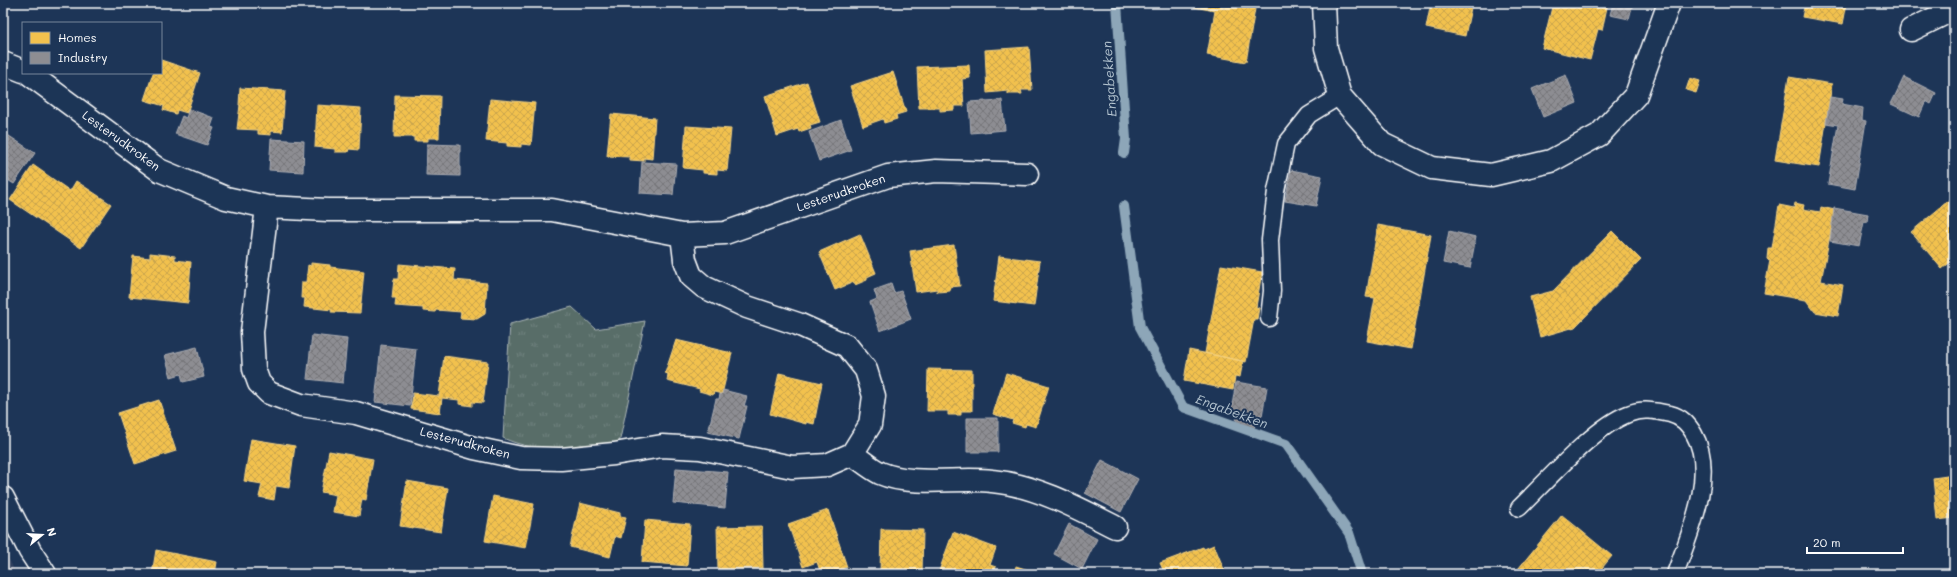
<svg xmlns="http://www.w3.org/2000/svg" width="1957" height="577" font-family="Mali,sans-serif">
<defs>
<pattern id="grass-tufts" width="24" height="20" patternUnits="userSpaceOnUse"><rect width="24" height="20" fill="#586d68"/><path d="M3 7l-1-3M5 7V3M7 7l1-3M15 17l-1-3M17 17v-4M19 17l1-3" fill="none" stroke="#71837f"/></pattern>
<pattern id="homes-cross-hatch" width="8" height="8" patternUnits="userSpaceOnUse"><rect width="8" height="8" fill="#f2c14e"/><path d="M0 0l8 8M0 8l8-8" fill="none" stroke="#c8a44e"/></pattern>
<pattern id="industry-cross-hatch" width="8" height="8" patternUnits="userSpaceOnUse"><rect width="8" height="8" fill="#8d8d92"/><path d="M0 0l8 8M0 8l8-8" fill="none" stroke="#76767a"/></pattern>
</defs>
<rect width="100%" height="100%" fill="#1d3557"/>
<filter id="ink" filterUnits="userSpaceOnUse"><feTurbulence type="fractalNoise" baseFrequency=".025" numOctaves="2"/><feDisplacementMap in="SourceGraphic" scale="8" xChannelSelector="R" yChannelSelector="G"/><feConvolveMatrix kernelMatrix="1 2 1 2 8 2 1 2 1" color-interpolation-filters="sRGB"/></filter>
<g filter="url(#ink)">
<!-- built -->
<path fill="#324260" d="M3,547L16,574H3Z"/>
<!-- grass -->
<path fill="url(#grass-tufts)" stroke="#acb6b4" d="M572,307L596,329L645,321L619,444C580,448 540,455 503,438L510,324Z"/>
<!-- homes -->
<path fill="url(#homes-cross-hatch)" stroke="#f6d483" d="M1185,3H1256L1246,62L1207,55L1215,11L1184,5Z
M1431,3H1472L1465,36L1426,28Z
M1553,3H1608L1602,30L1598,29L1590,60L1542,48Z
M1805,3H1847L1843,24L1802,17Z
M1029,47L1032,90H1021L1022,94H1008V91L987,93L985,50Z
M161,60L200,73L187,113L177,110L176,114L163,110L164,106L144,100L153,73H161Z
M969,65L970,78L962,79L964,106H954V110L940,111V108H919L917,67Z
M893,72L906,112L896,115L897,119L884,123L883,119L863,126L850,86Z
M1789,77L1832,84L1819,167L1775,160Z
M1690,78L1700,81L1696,93L1686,90Z
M807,82L820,122L810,125L811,128L799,132L798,129L777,136L765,96Z
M240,88L285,91L282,132L271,131V135L258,134V130L237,129L240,105H239Z
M395,95L440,96L439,138H428V141H414V137H394Z
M490,99L535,103L531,145L521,144V147L507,146V143L486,141Z
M317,105L361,108L359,150L349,149L348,152H335V149L315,147Z
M611,114L655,118L652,159L644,158V161L630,160V157L607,156Z
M686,126L731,129L727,171L717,170V174L703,173V170L683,168Z
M33,165L70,191L76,181L111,204L81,248L10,200Z
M1954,196V259L1942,269L1911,232Z
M1795,203L1804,205L1803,209L1820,212L1821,207L1835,210L1821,281L1843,285L1838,316L1815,312L1806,300L1764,293L1770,260L1767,259L1768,248H1772L1779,205L1794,208Z
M1378,225L1431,235L1411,349L1367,341L1375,298L1366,297Z
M1612,231L1641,260L1575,327L1540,337L1530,297L1553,291Z
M860,234L876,273L867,277V280L855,285L854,282L835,290L819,252Z
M954,245L960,286L950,287V291L937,292V289L916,292L910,251Z
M150,253L175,256V260L191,262L188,303L129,297L133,256L150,258Z
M999,256L1040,261L1034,306L993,301Z
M311,263L330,265V267L364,271L360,313L331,312L332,310L304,307L305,298H301L302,282H306L308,265L311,266Z
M399,264L455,269L454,280L487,283L485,314L477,319L460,318L461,312L436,310L435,312L423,311V308L395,306L396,298H392L394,279H398Z
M1221,265L1262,272L1256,307L1259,308L1257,319H1254L1246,362L1205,353Z
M676,340L732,353L722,394L714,392L713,395L699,391L700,389L667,381L668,374L665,373Z
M1189,350L1243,361L1240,377L1235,376L1233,390L1184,381Z
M444,356L488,362L483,403L472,402V406L459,404V400L442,398L440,413L411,409L413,393L439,396Z
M928,369L972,370V411H961V415H948V411H927Z
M779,373L822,383L814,424L806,422V424L770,414Z
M1006,373L1049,386L1036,427L1026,424L1025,427L1012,423L1013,420L993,414Z
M159,400L176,451L135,464L118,413Z
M251,439L295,446L289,488L276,486L274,500L259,497L262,484L244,481Z
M329,451L373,459L366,500L362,499L359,516L333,512L336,495L321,492Z
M1954,475V518L1937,520L1933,478Z
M407,481L448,488L441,532L400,526Z
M493,496L534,504L526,548L485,541Z
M580,503L620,513V516L626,517L621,538L615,536L610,557L570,547Z
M828,510L847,567L827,574H821L817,562L803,567L788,524Z
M1562,515L1612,556L1597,574H1514Z
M645,520L690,524L687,566L642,562Z
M762,526L763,568L718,569L717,527Z
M881,529L923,530L922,574H880Z
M953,532L996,548L990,565L996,567L993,574H946L939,571Z
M1214,545L1226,574H1165L1160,563L1203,547L1204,549Z
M156,550L217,562L215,574H152Z
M1016,566L1041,574H1014Z"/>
<!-- industry -->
<path fill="url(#industry-cross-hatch)" stroke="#afafb3" d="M1613,3H1633L1629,19L1610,15Z
M1566,75L1577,103L1543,117L1532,89Z
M1904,77L1936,93L1931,104L1926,101L1919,117L1891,104Z
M1830,97L1843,99L1842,104L1863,108L1862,120L1866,121L1855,189L1828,184L1838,125L1826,123Z
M1002,100L1005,130L971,133L969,102Z
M189,109L214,118L211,127L214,128L207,145L175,134L182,116L186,118Z
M841,120L851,150L819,161L809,132Z
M6,134L35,153L14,184L3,177V139Z
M271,139L304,141L303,172L269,170Z
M427,144L460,145V176L426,175Z
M642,162L676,164L673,195L640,193Z
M1291,170L1322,176L1316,206L1285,201Z
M1834,208L1868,214L1867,222H1864L1859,246L1830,241Z
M1449,231L1476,237L1470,268L1443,263Z
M891,284L894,293L901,291L911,319L880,331L870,302L877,299L874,290Z
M312,335L347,339L343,383L307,379Z
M381,345L416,349L410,406L375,402Z
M197,347L204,377L183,382L181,374L171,377L165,355Z
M1236,382L1267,387L1262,416L1256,415L1254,429L1235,426L1238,412L1231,411Z
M723,390L747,396L744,406H747L739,439L708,432L716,399H719L720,394H722Z
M967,418H998V452H967Z
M1102,460L1138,479L1121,512L1085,493Z
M676,468L728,472L725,508L673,503Z
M1069,524L1097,539L1082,569L1054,554Z"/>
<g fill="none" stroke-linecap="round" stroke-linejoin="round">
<!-- stream -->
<path stroke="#8da6b8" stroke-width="10" d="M1117,3L1126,139L1124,153
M1124,206L1140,327L1183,407L1286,444L1349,533L1362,574"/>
<defs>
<path id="service" d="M1269,318L1272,291L1270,240L1276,191L1286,144L1309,115L1340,96
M1519,508C1546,482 1595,426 1628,414C1642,408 1656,411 1670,414C1682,417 1688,424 1694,434C1717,474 1689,535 1675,574"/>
<path id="minor" d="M1324,3L1326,48L1340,96L1382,144L1432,168L1491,175L1551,161L1599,135L1636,95L1669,3
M1911,30L1954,9
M3,63L23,71
M28,73L159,170L226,198L267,207L328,210H552L682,235L725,233L888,176L936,171L1027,174
M267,207L252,332L254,369L259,383L269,393L301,405L356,413L474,448L521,458L561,459L614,454L662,446L700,448L792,467L827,465L852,454L870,425L874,396L866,370L847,346L798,324L747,307L704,287L691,276L685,260L682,235
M852,454C861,460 870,468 880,473C913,487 958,477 992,481C1035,485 1078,508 1115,527
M3,498L30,551L45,574"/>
</defs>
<!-- service casing -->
<use href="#service" stroke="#fff" stroke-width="19"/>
<!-- minor casing -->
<use href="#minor" stroke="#fff" stroke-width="25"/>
<!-- service -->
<use href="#service" stroke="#1d3557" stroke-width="16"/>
<!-- minor -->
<use href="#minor" stroke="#1d3557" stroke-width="22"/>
</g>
</g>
<g text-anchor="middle" stroke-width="4" stroke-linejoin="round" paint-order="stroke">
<!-- street labels -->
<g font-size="12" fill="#fff" stroke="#1d3557">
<text transform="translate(121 141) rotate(36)" y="4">Lesterudkroken</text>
<text transform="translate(841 193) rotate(-19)" y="4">Lesterudkroken</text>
<text transform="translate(465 443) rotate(15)" y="4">Lesterudkroken</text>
</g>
<!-- water labels -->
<g font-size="13" font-style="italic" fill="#b3c3cf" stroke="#1d3557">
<text transform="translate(1109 79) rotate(-94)" y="5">Engabekken</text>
<text transform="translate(1232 411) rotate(20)" y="5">Engabekken</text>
</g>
</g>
<!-- margin -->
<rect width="1957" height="577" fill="none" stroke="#1d3557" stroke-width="16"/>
<rect x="8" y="8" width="1941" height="561" fill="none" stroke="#fff" stroke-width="1.5" filter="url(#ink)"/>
<!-- legend -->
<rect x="22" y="22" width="140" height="52" fill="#1d3557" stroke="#77869a"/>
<rect x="30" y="32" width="20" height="12" fill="#f2c14e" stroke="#77869a"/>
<text x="58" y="42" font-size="12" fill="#ffffff">Homes</text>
<rect x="30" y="52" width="20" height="12" fill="#8d8d92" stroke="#77869a"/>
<text x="58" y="62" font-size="12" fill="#ffffff">Industry</text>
<!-- north arrow -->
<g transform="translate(42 535) rotate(72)" stroke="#1d3557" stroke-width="3" paint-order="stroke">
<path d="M0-3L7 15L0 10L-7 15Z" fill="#ffffff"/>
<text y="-6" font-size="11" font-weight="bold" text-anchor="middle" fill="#ffffff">N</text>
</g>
<!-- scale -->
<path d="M1807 547v6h96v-6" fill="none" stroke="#ffffff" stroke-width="2"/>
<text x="1813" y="547" font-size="12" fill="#ffffff" stroke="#1d3557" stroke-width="3" paint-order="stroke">20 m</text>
</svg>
